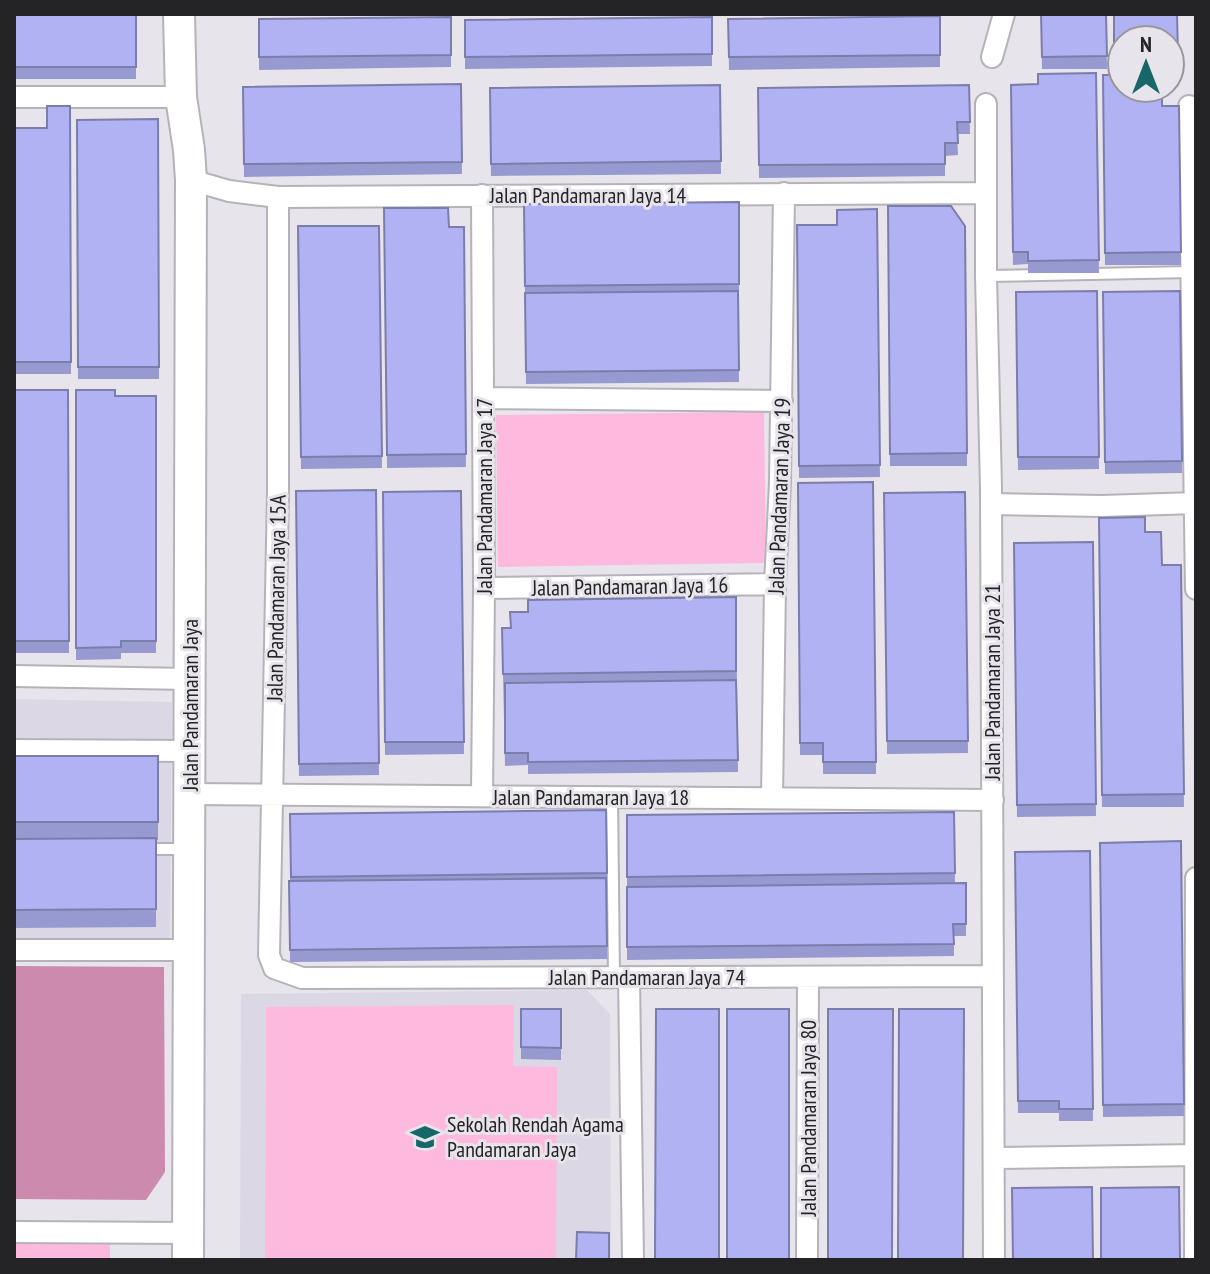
<svg xmlns="http://www.w3.org/2000/svg" width="1210" height="1274" font-family="'PT Sans Narrow',sans-serif">
<rect width="100%" height="100%" fill="#e7e4eb"/>
<!-- built -->
<path fill="#dcd7e5" d="M14,699L172,702L170,939H14Z
M587,990L610,1014L611,1260H240L241,994Z"/>
<!-- green -->
<path fill="#fdb9de" d="M764,412L766,563L498,567L496,415Z
M514,1005L513,1066L557,1067L556,1260H265L266,1007Z
M14,1241H110V1260H14Z"/>
<!-- forest -->
<path fill="#cc8aae" d="M14,966L164,967L165,1172L146,1200L14,1199Z"/>
<g fill="none" stroke-linecap="round" stroke-linejoin="round">
<defs>
<path id="service" d="M986,276L1192,272
M612,797L614,977
M144,849H188"/>
<path id="minor" d="M992,57L1004,14
M14,97H181
M986,104V276L991,488L994,1260
M1189,106L1196,589
M191,180L229,191L278,197L986,193
M278,197V491L269,955L274,968L302,978L993,976
M484,398L782,401
M991,504L1102,506L1196,503
M484,588L775,584
M14,676L190,679
M14,750L190,751
M190,794L993,800
M482,796L484,588L482,195
M772,798L775,584L780,483L784,193
M14,950H189
M629,977L633,1260
M994,1158L1196,1155
M14,1232L189,1233
M807,1260L808,977
M1195,1260L1196,878"/>
<path id="secondary" d="M179,14L181,97L189,150L191,180L188,1260"/>
</defs>
<!-- service casing -->
<use href="#service" stroke="#b5b3b9" stroke-width="14"/>
<!-- minor casing -->
<use href="#minor" stroke="#b5b3b9" stroke-width="24"/>
<!-- secondary casing -->
<use href="#secondary" stroke="#b5b3b9" stroke-width="34"/>
<!-- service -->
<use href="#service" stroke="#fff" stroke-width="10"/>
<!-- minor -->
<use href="#minor" stroke="#fff" stroke-width="20"/>
<!-- secondary -->
<use href="#secondary" stroke="#fff" stroke-width="30"/>
</g>
<!-- wall -->
<path fill="#9799d1" d="M14,14H136V79H14Z
M1041,14H1106L1107,69H1042Z
M1114,14H1177L1178,67L1170,68V40H1122V68H1114Z
M940,16V67L729,70L728,19Z
M451,17V67L259,70V19Z
M712,17V66L465,69V20Z
M1096,73L1099,273H1028V264L1013,265L1011,85L1038,84Z
M1103,75L1132,95L1162,106H1179L1181,265H1105Z
M461,84L462,174L244,177L243,87Z
M720,85L721,174L491,176L490,88Z
M969,85L970,134H957L958,155L945,156V176L759,178L758,88Z
M70,106L71,374H14V128H47Z
M158,119L159,379H78L77,120Z
M739,202V296H738L739,382L526,384L524,204Z
M888,206L965,226L967,466H890Z
M384,208L449,227H464L466,467L387,468Z
M877,209L880,477L799,478L797,225H837Z
M298,226H379L382,468L301,469Z
M1097,291L1099,469L1018,470L1016,292Z
M1180,291L1182,473L1105,474L1103,292Z
M14,390H68L69,653H14Z
M76,390L115,396H156V653H121V659L76,660Z
M873,482L876,774H823V755H800L798,483Z
M376,490L379,775L299,776L296,491Z
M461,491L464,754L385,755L383,492Z
M965,492L968,753L887,754L884,493Z
M1099,518L1145,532L1162,565H1181L1184,807H1102Z
M1093,542L1096,816L1017,817L1014,543Z
M736,597L738,772L528,774V765L505,766L502,628H510L528,612Z
M14,756H158V840H156V927L14,928Z
M954,812L955,883H966V936H954V956L627,960V815Z
M290,814L607,873V959L290,962Z
M1181,841L1184,1116L1103,1117L1100,843Z
M1090,851L1093,1121H1059V1113H1018L1015,852Z
M521,1009H561V1060L521,1059Z"/>
<!-- building -->
<path fill="#b0b2f3" stroke="#7b7daa" stroke-width="2" d="M14,14H136V67H14Z
M1041,14H1106L1107,56L1042,57Z
M1114,14H1177L1178,55H1170V40H1122V56H1114Z
M940,16V55L729,57L728,19Z
M451,17V55L259,57V19Z
M712,17V54L465,57V20Z
M1096,73L1099,260L1028,261V252H1013L1011,85L1038,84V74Z
M1103,75H1122V88H1132V95L1162,94V106H1179L1181,252L1105,253Z
M461,84L462,162L244,164L243,87Z
M720,85L721,161L491,164L490,88Z
M969,85L970,122H957L958,143H945V164L759,165L758,88Z
M47,106H70L71,362H14V128H47Z
M158,119L159,367H78L77,120Z
M739,202V284L525,286L524,204Z
M888,206H951L965,226L967,453L890,454Z
M384,208H448L449,227H464L466,454L387,455Z
M877,209L880,465L799,466L797,225H837V210Z
M298,226H379L382,456L301,457Z
M738,291L739,370L526,372L525,293Z
M1097,291L1099,457H1018L1016,292Z
M1180,291L1182,461L1105,462L1103,292Z
M14,390H68L69,641H14Z
M76,390H115V396H156V641H121V647L76,648Z
M873,482L876,762H823V743H800L798,483Z
M376,490L379,763L299,764L296,491Z
M461,491L464,742H385L383,492Z
M965,492L968,741H887L884,493Z
M1145,517V532H1161L1162,565H1181L1184,794L1102,795L1099,518Z
M1093,542L1096,804L1017,805L1014,543Z
M736,597V671L503,674L502,628H511L510,612H528V600Z
M736,680L738,760L528,762V753H505V683Z
M14,756H158V822H14Z
M606,810L607,873L291,877L290,814Z
M954,812L955,873L627,877V815Z
M156,838V909L14,910V839Z
M1181,841L1184,1104L1103,1105L1100,843Z
M1090,851L1093,1109H1059V1101H1018L1015,852Z
M606,878L607,946L290,950L289,881Z
M966,883V924H953L954,944L627,947V887Z
M521,1009H561V1048L521,1047Z
M656,1009H719V1260H655Z
M727,1009H789V1260H727Z
M828,1009H893L892,1260H828Z
M899,1009H964L963,1260H898Z
M1092,1187L1093,1260H1013L1012,1188Z
M1179,1187L1180,1260H1101V1188Z
M577,1232L609,1233V1260H576Z"/>
<!-- icons -->
<defs>
<symbol id="school-bare" viewBox="-9 -9 18 18"><path d="M0-5L7-2L0 1L-7-2ZM-4 1L0 2.5L4 1V4Q0 6-4 4Z" fill="#176668" stroke="#e7e4eb" stroke-width="2.5" paint-order="stroke"/></symbol>
</defs>
<g fill-rule="evenodd">
<use href="#school-bare" x="405" y="1117" width="40" height="40"/>
</g>
<g text-anchor="middle" stroke-width="6" stroke-linejoin="round" paint-order="stroke">
<!-- street labels -->
<g font-size="22" fill="#242325" stroke="#e7e4eb">
<text x="588" y="203">Jalan Pandamaran Jaya 14</text>
<text transform="translate(484 496) rotate(-90)" y="8">Jalan Pandamaran Jaya 17</text>
<text transform="translate(779 496) rotate(-88)" y="8">Jalan Pandamaran Jaya 19</text>
<text transform="translate(630 586) rotate(-1)" y="8">Jalan Pandamaran Jaya 16</text>
<text transform="translate(276 598) rotate(-89)" y="8">Jalan Pandamaran Jaya 15A</text>
<text transform="translate(992 682) rotate(-90)" y="8">Jalan Pandamaran Jaya 21</text>
<text transform="translate(190 705) rotate(-90)" y="8">Jalan Pandamaran Jaya</text>
<text x="591" y="805">Jalan Pandamaran Jaya 18</text>
<text x="647" y="985">Jalan Pandamaran Jaya 74</text>
<text transform="translate(808 1118) rotate(-90)" y="8">Jalan Pandamaran Jaya 80</text>
</g>
<!-- poi labels -->
<g font-size="22" fill="#242325" stroke="#e7e4eb" text-anchor="start">
<text x="447" y="1132">Sekolah Rendah Agama<tspan x="447" dy="25">Pandamaran Jaya</tspan></text>
</g>
</g>
<!-- border -->
<rect width="1210" height="1274" fill="none" stroke="#242325" stroke-width="32"/>
<!-- north arrow -->
<g transform="translate(1146 64)"><circle r="38" fill="#e7e4eb" stroke="#99979c" stroke-width="2"/>
<path d="M0-6L14 30L0 20L-14 30Z" fill="#176668"/>
<text y="-12" font-size="22" font-weight="bold" text-anchor="middle" fill="#242325">N</text>
</g>
</svg>
